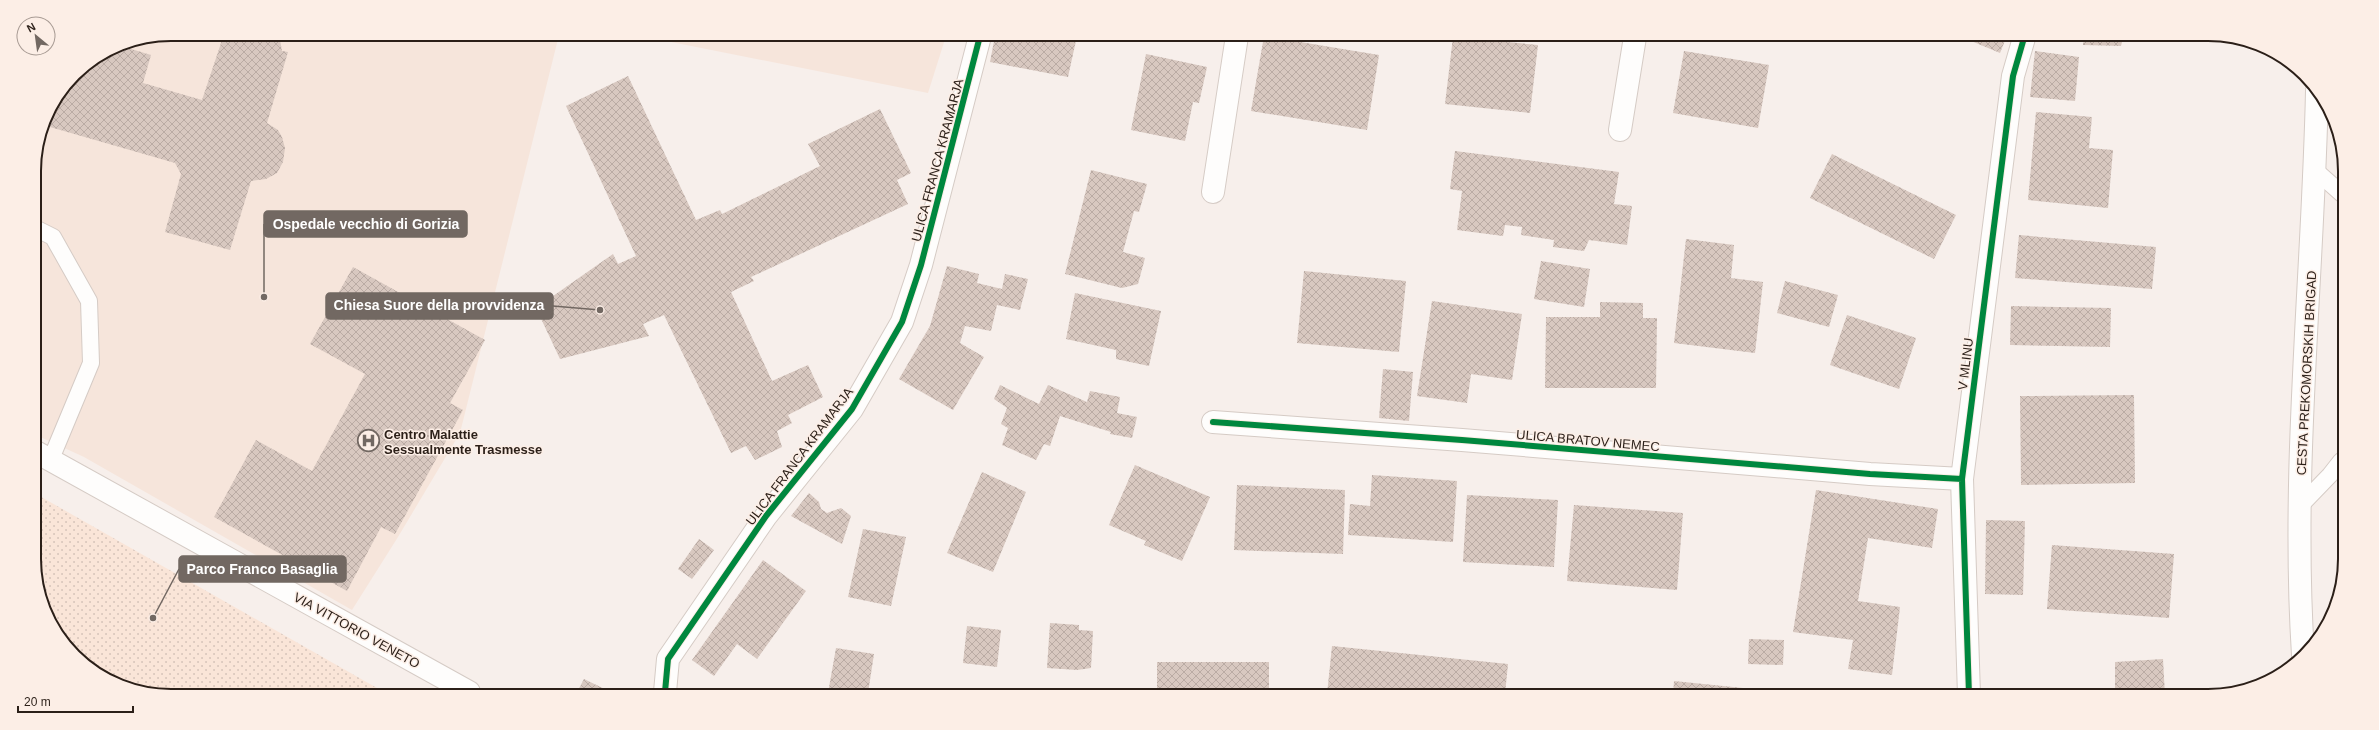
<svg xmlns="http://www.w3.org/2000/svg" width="2379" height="730" font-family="Arial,sans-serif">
<defs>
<pattern id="grass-dots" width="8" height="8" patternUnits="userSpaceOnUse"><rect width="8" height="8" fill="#fae5d8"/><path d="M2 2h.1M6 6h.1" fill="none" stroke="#d6c4b9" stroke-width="1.8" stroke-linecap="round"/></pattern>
<pattern id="building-cross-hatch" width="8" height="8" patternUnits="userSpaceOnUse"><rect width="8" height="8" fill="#d8c8c0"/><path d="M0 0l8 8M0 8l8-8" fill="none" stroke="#baaba4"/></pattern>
</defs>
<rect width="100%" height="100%" fill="#f7efeb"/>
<!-- built -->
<path fill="#f6e5db" d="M171,34L559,35L460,433L398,537L352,610L84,457L36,435L34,162L44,118L74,74L119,44Z
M636,35L946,36L928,93Z"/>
<!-- grass -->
<path fill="url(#grass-dots)" d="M36,494L384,692L135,691L102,678L68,650L37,586Z"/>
<!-- building -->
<path fill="url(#building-cross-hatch)" d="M224,34H279L282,51L288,52L267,123L278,130L282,137L285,148L283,162L277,173L266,179L251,181L230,250L165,232L181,174L175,163L43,125L44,118L74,74L118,45L151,55L143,83L202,100Z
M995,36H1077L1068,77L990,62Z
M1264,36L1379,55L1367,130L1251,111Z
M1453,37L1538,45L1530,113L1445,104Z
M1964,38H2006L2000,53Z
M2084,38H2123L2121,46L2083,45Z
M1684,51L1769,65L1758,128L1673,113Z
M2035,51L2079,57L2075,101L2030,97Z
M1146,54L1207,67L1199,103L1193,102L1185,141L1131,130Z
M628,76L696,220L720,210L722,214L820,166L808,144L880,109L911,173L897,180L908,204L751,277L754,281L731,292L772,381L808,365L823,397L788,415L792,423L777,431L782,447L755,460L746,446L731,453L664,315L643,324L649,336L560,359L536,308L613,254L618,264L636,256L566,106Z
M2036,112L2092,117L2089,148L2113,150L2108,208L2028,200Z
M1455,151L1619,172L1614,204L1632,206L1627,245L1589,240L1584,251L1553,247L1554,240L1521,235L1522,227L1505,225L1503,236L1457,230L1462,191L1450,189Z
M1832,154L1956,215L1934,259L1810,198Z
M1091,170L1147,184L1139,212L1134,211L1123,252L1145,258L1138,284L1122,288L1065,274Z
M2019,235L2156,247L2152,289L2015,278Z
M1686,239L1734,245L1731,278L1763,282L1755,353L1674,343Z
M1541,261L1590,269L1584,307L1534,299Z
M947,266L979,274L977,283L1002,289L1005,274L1028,279L1020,310L997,305L991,331L965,326L960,343L984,357L953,410L899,379L930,326Z
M353,267L485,340L450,403L463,410L395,534L381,527L347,591L214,517L256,440L312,471L365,374L310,344Z
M1304,271L1406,281L1399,352L1297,343Z
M1785,281L1838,295L1829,327L1777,313Z
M1075,293L1161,311L1149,366L1116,359V350L1066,339Z
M1432,301L1522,314L1512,380L1471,374L1467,403L1417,396Z
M1600,302L1643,303V318H1657L1656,388H1545L1546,317H1600Z
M2011,306L2111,308L2110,347L2010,345Z
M1847,315L1916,338L1899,389L1830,365Z
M1383,369L1413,372L1409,421L1379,418Z
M1000,385L1039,404L1048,385L1087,402L1090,391L1120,397L1117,413L1137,417L1132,438L1110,434L1111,432L1060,416L1050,446L1044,444L1036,460L1002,445L1008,428L1001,424L1007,408L994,399Z
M2134,395L2135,483L2021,485L2020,396Z
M1135,465L1210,497L1182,561L1144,545L1146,541L1109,525Z
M982,472L1026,492L993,572L947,553Z
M1372,475L1457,481L1453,542L1348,535L1350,504L1370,506Z
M1237,485L1345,490L1343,554L1234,550Z
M1816,490L1938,509L1932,548L1868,538L1858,601L1900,607L1892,675L1848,669L1853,640L1793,632Z
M809,493L819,502L821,509L827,513L841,508L851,516L842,544L791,516Z
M1467,495L1558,500L1554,567L1463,562Z
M1574,505L1683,513L1677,590L1567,581Z
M1986,520L2025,521L2023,595L1985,594Z
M863,529L906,537L891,606L848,597Z
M699,539L714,550L692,579L678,569Z
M2052,545L2174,554L2169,618L2047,609Z
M763,560L806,591L757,659L737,644L714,676L692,660Z
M1050,623L1079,625V630L1093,631L1091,668L1077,670L1047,668Z
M967,626L1001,630L997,667L963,663Z
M1749,639L1784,640L1783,665L1748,664Z
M1332,646L1508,664L1505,694H1327Z
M836,648L874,654L868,693H828Z
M2163,659L2165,696H2115V662Z
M1157,662H1269V694H1157Z
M584,679L611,692H577Z
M1674,681L1803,694V695H1673Z"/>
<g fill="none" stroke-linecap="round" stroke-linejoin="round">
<defs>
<path id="lane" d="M2316,171L2342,194
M35,228L53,237L89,301L91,363L51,459
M2300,506L2330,475L2341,461"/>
<path id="street" d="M1620,130L1635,37
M1213,192L1237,36
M1213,422L1462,440L1870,474L1962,479
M665,692L668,659L766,516L852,409L902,322L921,265L980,36
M1969,695L1962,479L2013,76L2024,38"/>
<path id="secondary" d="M36,452L469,692
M2303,655C2291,467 2313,279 2317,91"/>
</defs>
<!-- lane casing -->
<use href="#lane" stroke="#d5cbc5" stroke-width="18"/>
<!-- street casing -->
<use href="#street" stroke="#d5cbc5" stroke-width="24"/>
<!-- secondary casing -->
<use href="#secondary" stroke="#d5cbc5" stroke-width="24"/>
<!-- lane -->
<use href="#lane" stroke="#fefdfc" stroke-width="16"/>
<!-- street -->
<use href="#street" stroke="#fefdfc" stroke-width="22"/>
<!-- secondary -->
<use href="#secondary" stroke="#fefdfc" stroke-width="22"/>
<defs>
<path id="cycleway" d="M1213,422L1462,440L1870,474L1962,479
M665,692L668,659L766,516L852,409L902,322L921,265L980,36
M1969,695L1962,479L2013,76L2024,38"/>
</defs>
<!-- cycleway casing -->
<use href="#cycleway" stroke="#fceee6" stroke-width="8"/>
<!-- cycleway -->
<use href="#cycleway" stroke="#00873e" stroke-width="6"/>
</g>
<!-- icons -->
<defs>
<symbol id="hospital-ring" viewBox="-11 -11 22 22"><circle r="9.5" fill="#fceee6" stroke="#726862" stroke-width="1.5"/><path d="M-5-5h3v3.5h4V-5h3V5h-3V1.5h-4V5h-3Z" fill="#726862"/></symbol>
</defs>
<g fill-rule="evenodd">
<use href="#hospital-ring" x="356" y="428" width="25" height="25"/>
</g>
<g text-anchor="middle" stroke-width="3" stroke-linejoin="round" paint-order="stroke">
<!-- street labels -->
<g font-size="13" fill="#2b1f18" stroke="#fceee6">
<text transform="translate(937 160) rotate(-75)" y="5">ULICA FRANCA KRAMARJA</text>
<text transform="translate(1965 364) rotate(-83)" y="5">V MLINU</text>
<text transform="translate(2306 373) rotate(-87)" y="5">CESTA PREKOMORSKIH BRIGAD</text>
<text transform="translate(1588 440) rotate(5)" y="5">ULICA BRATOV NEMEC</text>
<text transform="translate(799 456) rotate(-53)" y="5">ULICA FRANCA KRAMARJA</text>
<text transform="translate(357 630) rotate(29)" y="5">VIA VITTORIO VENETO</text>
</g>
<!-- poi labels -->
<g font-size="13" font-weight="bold" fill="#2b1f18" stroke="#fceee6" text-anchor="start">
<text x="384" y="439">Centro Malattie<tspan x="384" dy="15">Sessualmente Trasmesse</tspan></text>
</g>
</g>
<!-- crop -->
<path d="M0 0H2379V730H0ZM171 41H2208A130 130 0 0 1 2338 171V559A130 130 0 0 1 2208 689H171A130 130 0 0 1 41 559V171A130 130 0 0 1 171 41Z" fill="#fceee6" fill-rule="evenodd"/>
<path fill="none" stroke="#2b1f18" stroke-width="2" d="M171 41H2208A130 130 0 0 1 2338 171V559A130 130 0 0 1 2208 689H171A130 130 0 0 1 41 559V171A130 130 0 0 1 171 41Z"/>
<!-- callouts -->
<path fill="none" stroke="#726862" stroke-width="1.5" d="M264 297L264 224M600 310L553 306M153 618L179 569"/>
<g fill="#726862" stroke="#fceee6" stroke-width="1.5">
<circle cx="264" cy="297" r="4"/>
<circle cx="600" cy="310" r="4"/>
<circle cx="153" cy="618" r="4"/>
</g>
<g fill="#726862" stroke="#726862" stroke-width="1.5">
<rect x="264" y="211" width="203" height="26" rx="4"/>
<rect x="326" y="293" width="227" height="26" rx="4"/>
<rect x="179" y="556" width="167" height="26" rx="4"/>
</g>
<g font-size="14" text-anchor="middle" font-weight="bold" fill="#fff">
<text x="366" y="229">Ospedale vecchio di Gorizia</text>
<text x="439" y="310">Chiesa Suore della provvidenza</text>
<text x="262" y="574">Parco Franco Basaglia</text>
</g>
<!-- north arrow -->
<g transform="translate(36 36) rotate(331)"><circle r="19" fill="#fceee6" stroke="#a89b94"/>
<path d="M0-3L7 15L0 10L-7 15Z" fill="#726862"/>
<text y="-6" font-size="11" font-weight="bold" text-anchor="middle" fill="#2b1f18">N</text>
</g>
<!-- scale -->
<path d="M18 706v6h115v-6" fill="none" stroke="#2b1f18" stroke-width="2"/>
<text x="24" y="706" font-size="12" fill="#2b1f18" stroke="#fceee6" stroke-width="3" paint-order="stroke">20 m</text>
</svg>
